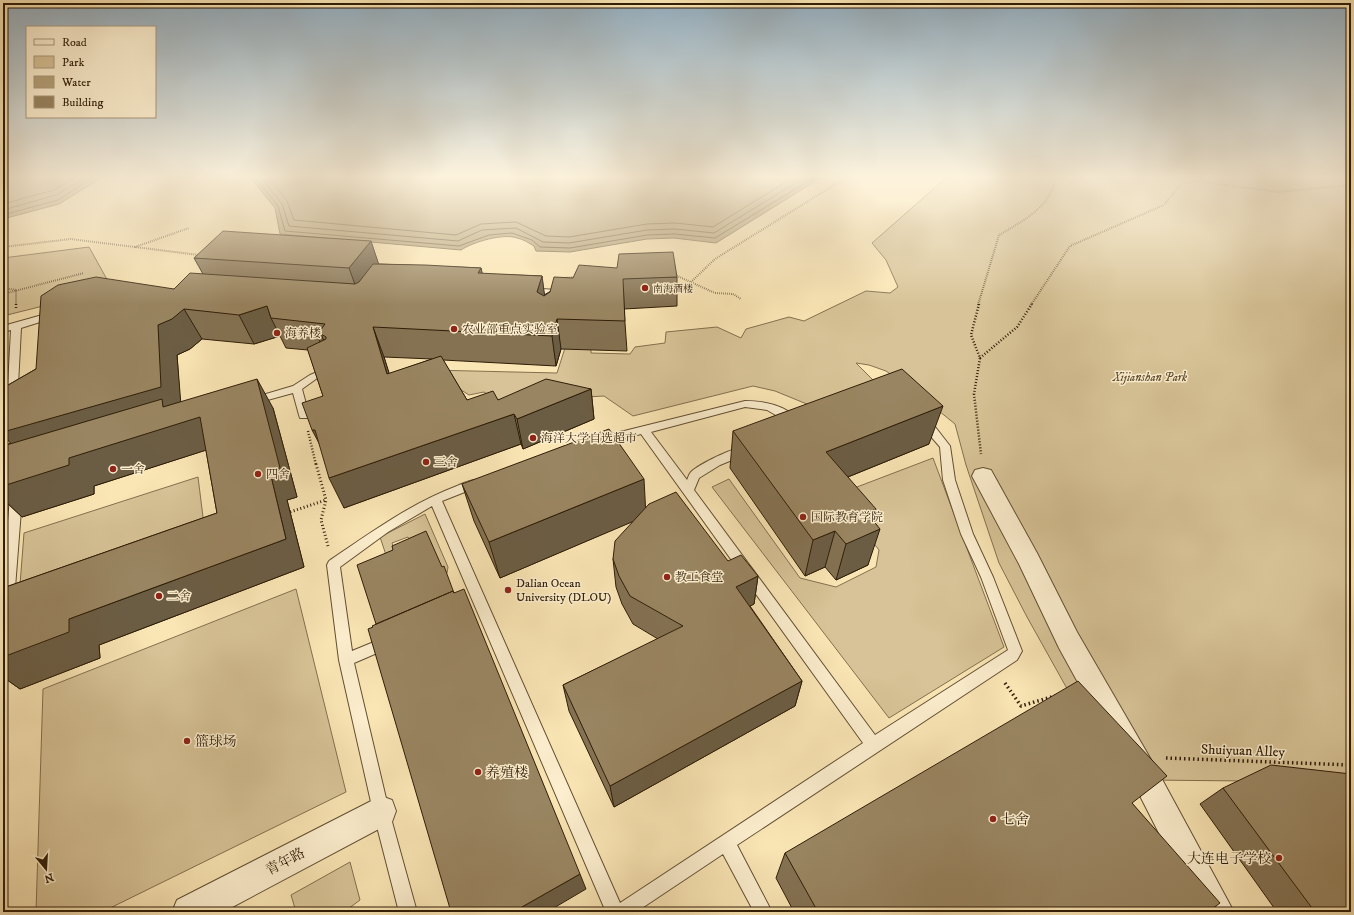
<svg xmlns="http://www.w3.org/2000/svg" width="1354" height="915" font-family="'IM FELL DW Pica','Noto Serif SC',serif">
<rect width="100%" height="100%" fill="#fae5b4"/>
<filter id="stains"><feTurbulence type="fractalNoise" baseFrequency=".005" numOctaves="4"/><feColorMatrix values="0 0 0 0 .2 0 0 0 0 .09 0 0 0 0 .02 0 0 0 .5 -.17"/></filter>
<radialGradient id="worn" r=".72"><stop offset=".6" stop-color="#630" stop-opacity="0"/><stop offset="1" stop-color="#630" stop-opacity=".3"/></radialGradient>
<!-- green -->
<path fill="#d7c397" stroke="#83704f" d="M947,177H1351V793L1247,781L1147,780L1108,762L1027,617L999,563L966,465L955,424L913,390L886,371L869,365L856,363L876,383L819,409L775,391L753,386L633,416L604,396L499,402L484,392L469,395L430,370L557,373L565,348L591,345V353L630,354L635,347L665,343L666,332L717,327L741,338L746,329L789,317L804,321L866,291L890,293L898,287L886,260L872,243Z
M89,247L114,292L63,301L3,316V258Z
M933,458L1004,647L889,718L712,487L729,479L800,578L836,587L876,567L879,550L836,495Z
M198,477L205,533L19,598L24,533Z
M425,514L448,567L447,573L430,580L416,557L408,537L392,543L397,557L388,561L380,537Z
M296,589L346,792L102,912H36L43,689Z
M350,862L360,900L344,912H296L291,895Z"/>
<!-- water -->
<path fill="#b5a179" stroke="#7f6c4b" d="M3,177H98V180L59,204L3,219Z
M250,177H822L716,243L674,238L647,239L570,252L536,251L534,246C529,243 523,239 517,238C503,233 473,242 461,250L280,234L275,208Z"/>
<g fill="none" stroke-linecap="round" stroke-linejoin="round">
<!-- shore -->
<path stroke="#725f40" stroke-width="1" d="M255,177L278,206L285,231L459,246L489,235L512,233L532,240L540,247L570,248L647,235L675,234L715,238L815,177
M261,177L282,204L289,226L458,241L482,230L516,228L543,242L569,243L647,230L675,229L714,233L805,177
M269,177L287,201L294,220L456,235L481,224L516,222L546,236L569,237L647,224L675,223L713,227L794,177
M3,204L54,190L76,177
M3,210L56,195L87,177
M3,215L58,200L94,177"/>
<defs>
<path id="lane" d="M529,288L556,290L560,293L558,300L554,303L550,300L551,295L526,293V289Z
M53,312L56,313V317L21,328L17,404L7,420L3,421V409L7,404L11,330L3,332V326Z
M330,367L333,368L335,370L333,372L316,379L302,389L309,415L308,418H300L299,415L293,393L253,404L248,401L249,399L293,386L310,375Z
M745,401C762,401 788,405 798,421L793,425L767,410L745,407L651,432L687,480C688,478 689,474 691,472C699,464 739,444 749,447L750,450L749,453L720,465L699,478L694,490L875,735L1008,650L981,577L961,534L943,480L940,447L921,425L920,422L921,419H929L950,446L955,480L973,534L993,577L1022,651L1017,660L737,845L772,912H754L723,854L636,912H606L432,506L388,532L340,567L352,651L386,637L391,639L393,643L391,647L354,663L389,811L417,912H399L373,811L339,660L327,565L329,561C370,533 410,504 457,486C464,483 473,478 480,480L482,483L480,486L442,501L620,903L863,743L641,434L600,445L595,441L596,438Z
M16,493L20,494L22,497L14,601L13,605L8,607L3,604V583L10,497L12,494Z"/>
<path id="street" d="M983,468L991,470L1037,553L1077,632L1157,770L1234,912H1199L1137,790L1059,648L1019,564L972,476L975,470Z
M381,796L392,800L396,811L392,822L223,912H172L177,900Z"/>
</defs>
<!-- lane casing -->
<use href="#lane" stroke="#624f32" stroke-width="2"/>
<!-- street casing -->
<use href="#street" stroke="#624f32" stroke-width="2"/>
<!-- path-far3 -->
<path stroke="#2f1d07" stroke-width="2" stroke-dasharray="0.5 1.5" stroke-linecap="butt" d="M3,247L71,239L199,255
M135,247L189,228
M675,275L715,293L733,294L741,299
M563,278L576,277
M691,282L715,259L847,177
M3,288L16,290V305
M3,294L84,273
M978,305L999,235C1023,221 1051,207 1056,177
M1031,305L1070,246L1164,205L1181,184L1194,181L1279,192L1351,185"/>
<!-- path-far2 -->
<path stroke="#2f1d07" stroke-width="2.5" stroke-dasharray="1 2" stroke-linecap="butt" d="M16,304V309
M979,304L971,335L980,358L974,394L981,454
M980,358L1017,327L1032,304
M308,431L316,465"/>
<!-- path-far1 -->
<path stroke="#2f1d07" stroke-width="3" stroke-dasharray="1 2.5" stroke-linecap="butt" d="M316,464L326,500L321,520L328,546
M287,513L326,500"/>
<!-- path -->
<path stroke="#2f1d07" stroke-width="3.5" stroke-dasharray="1.5 3" stroke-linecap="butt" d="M1005,683L1021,706L1058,695
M1166,758L1351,765"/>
<!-- lane -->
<use href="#lane" fill="#fceece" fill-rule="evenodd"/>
<!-- street -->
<use href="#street" fill="#fceece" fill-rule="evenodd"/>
</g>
<!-- wall -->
<path fill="#847253" stroke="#2f1d07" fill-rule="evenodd" d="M194,258L379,264L481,268L482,274L542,276L544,295L573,278L677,277V306L624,309L627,351L561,349L556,366L443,360L467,400H498L591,389L594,419L523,449L521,444L344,508L323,396L308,350L286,348L280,336L254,344L202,339L190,349L177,355L180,402L273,408L297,497L287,500L304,567L99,645L100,658L20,689L3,677V588L217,513L206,450L94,486V494L22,517L3,499V446L11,443L3,435L6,402L3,399V388L174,289L203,274ZM384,357L432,359L389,374Z
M733,431L929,444L848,477L873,520L868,565L836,580L825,567L805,576L730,468Z
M462,484L646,508L728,561L758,576L754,604L750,606L802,681L795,706L614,807L569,711L563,685L658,639L633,624L622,604L616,587L613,559L633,521L500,578L474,521Z
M1223,788L1351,912H1277L1200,804Z
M1132,803L1208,912H794L776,878L785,853Z"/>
<!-- shaded-wall -->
<path fill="#6b5d44" stroke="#2f1d07" d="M371,241L383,277L362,304L349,268Z
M481,268L488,298L478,273Z
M542,276L546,306L537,292Z
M267,306L271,318L280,336L254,344L239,315Z
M184,309L202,339L190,349L177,355L182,418L200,417L219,446L94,486V494L22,517L3,499V486L29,463L3,435V432L158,325Z
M557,319L561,349L556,366L552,336Z
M373,327L384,357L399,404L387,374Z
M321,334L334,364L330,365L317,335Z
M257,379L273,408L297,497L287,500L304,567L99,645L100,658L20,689L3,677V657L69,619L286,539L270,472Z
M591,389L594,419L523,449L517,419Z
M943,406L929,444L818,489L826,452Z
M514,414L521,444L344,508L329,478Z
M312,430H315L328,460Z
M644,479L646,516L500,578L489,542Z
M876,509L868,534L880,529L868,565L836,580L846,544L867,513Z
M835,531L825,567L805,576L813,540Z
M758,576L754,604L733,615L736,587Z
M802,681L795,706L614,807L610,786Z
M580,874L586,889L547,912H513Z"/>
<!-- building -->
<path fill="#998561" stroke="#2f1d07" d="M223,231L371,241L349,268L194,258Z
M673,252L677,277L623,279L625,321L557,319L552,336L373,327L387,374L441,356L467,400L493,391L498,400L546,379L591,389L517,419L514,414L329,478L315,430H312L302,403L323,396L307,348L326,339V337L321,334L317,335L325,324L271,318L267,306L239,315L184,309L172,319L158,325L161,387L3,432V419L6,397L3,395V388L36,369L41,296L58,285L96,277L174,289L190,273L355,284L359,282L373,264L425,265L481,268L478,273L542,276L537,292L544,296L550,292L554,277L573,278L579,265L617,268L619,254Z
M902,369L943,406L826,452L876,509L867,513L880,529L846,544L835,531L813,540L733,431Z
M257,379L280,468L270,472L286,539L69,619V632L3,657V588L217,513L200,417L69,458V465L3,486V446L162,399L163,407Z
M609,429L644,479L489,542L462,484Z
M676,492L728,561L741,555L758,576L736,587L802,681L610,786L563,685L683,626L630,596L619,576L613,559L615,541L649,504Z
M426,531L442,567L444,566L454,593L453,591L376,624L357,565L393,550L392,546Z
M464,589L580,874L513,912H451L368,629L373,627L372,626L453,591L454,593Z
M1078,681L1167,776L1132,803L1220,903L1208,912H818L785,853Z
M1271,765L1351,774V912H1315L1223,788Z"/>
<!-- sky -->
<linearGradient id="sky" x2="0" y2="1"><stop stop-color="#93acbc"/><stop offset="0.58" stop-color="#fdf3dd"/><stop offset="1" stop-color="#fdf3dd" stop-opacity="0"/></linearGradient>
<rect width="1354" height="305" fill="url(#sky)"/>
<!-- markers -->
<g fill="#8f2418" stroke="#fceece" stroke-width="1.5">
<circle cx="645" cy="288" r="4"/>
<circle cx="454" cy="329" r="4"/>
<circle cx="277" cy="333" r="4"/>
<circle cx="533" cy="438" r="4"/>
<circle cx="426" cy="462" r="4"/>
<circle cx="113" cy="469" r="4"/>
<circle cx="258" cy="474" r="4"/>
<circle cx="803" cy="517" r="4"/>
<circle cx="667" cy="577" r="4"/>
<circle cx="508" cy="590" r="4"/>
<circle cx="159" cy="596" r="4"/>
<circle cx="187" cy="741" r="4"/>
<circle cx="478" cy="772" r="4"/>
<circle cx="993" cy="819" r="4"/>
<circle cx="1279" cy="858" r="4"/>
</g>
<g text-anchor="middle" stroke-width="3" stroke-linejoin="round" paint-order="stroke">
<!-- far-poi labels -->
<g font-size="10" fill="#2f1d07" stroke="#fceece" text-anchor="start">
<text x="653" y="292">南海酒楼</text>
</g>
<!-- poi labels -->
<g font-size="12" fill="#2f1d07" stroke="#fceece" text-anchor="start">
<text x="462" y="333">农业部重点实验室</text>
<text x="285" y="337">海养楼</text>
<text x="541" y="442">海洋大学自选超市</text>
<text x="434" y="466">三舍</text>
<text x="121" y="473">一舍</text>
<text x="266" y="478">四舍</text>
<text x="811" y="521">国际教育学院</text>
<text x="675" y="581">教工食堂</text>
<text x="516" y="587">Dalian Ocean<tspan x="516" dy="14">University (DLOU)</tspan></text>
<text x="167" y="600">二舍</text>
</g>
<!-- park labels -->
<g font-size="12" font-style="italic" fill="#614f32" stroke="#fceece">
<text x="1150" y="381">Xijianshan Park</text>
</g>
<!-- near-poi labels -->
<g font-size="14" fill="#2f1d07" stroke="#fceece" text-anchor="start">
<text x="195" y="746">篮球场</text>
<text x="486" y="777">养殖楼</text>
<text x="1001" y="824">七舍</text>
<text x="1271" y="863" text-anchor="end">大连电子学校</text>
</g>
<!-- near-street labels -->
<g font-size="14" fill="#2f1d07" stroke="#fceece">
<text transform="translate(1243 750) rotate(2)" y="5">Shuiyuan Alley</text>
<text transform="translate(285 861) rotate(-28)" y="5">青年路</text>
</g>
</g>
<!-- margin -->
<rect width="1354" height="915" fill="none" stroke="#fae5b4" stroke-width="16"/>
<rect x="4" y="4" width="1346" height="907" fill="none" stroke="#2f1d07" stroke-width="2"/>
<rect x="8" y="8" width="1338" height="899" fill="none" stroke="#2f1d07"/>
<!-- legend -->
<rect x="26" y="26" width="130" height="92" fill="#fceece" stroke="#aa9a7e"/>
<rect x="34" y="39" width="20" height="6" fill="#fceece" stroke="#aa9a7e"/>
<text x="62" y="46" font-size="12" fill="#2f1d07">Road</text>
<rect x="34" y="56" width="20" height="12" fill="#d7c397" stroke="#aa9a7e"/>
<text x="62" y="66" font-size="12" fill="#2f1d07">Park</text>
<rect x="34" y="76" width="20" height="12" fill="#b5a179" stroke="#aa9a7e"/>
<text x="62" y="86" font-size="12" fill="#2f1d07">Water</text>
<rect x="34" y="96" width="20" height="12" fill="#998561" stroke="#aa9a7e"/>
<text x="62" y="106" font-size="12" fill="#2f1d07">Building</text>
<!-- north arrow -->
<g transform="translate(46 869) rotate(162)" stroke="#fceece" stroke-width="3" paint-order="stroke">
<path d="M0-3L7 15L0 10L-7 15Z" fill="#2f1d07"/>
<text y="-6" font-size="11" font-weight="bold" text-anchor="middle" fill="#2f1d07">N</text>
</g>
<rect width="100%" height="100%" filter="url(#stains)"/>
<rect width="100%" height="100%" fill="url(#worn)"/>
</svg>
